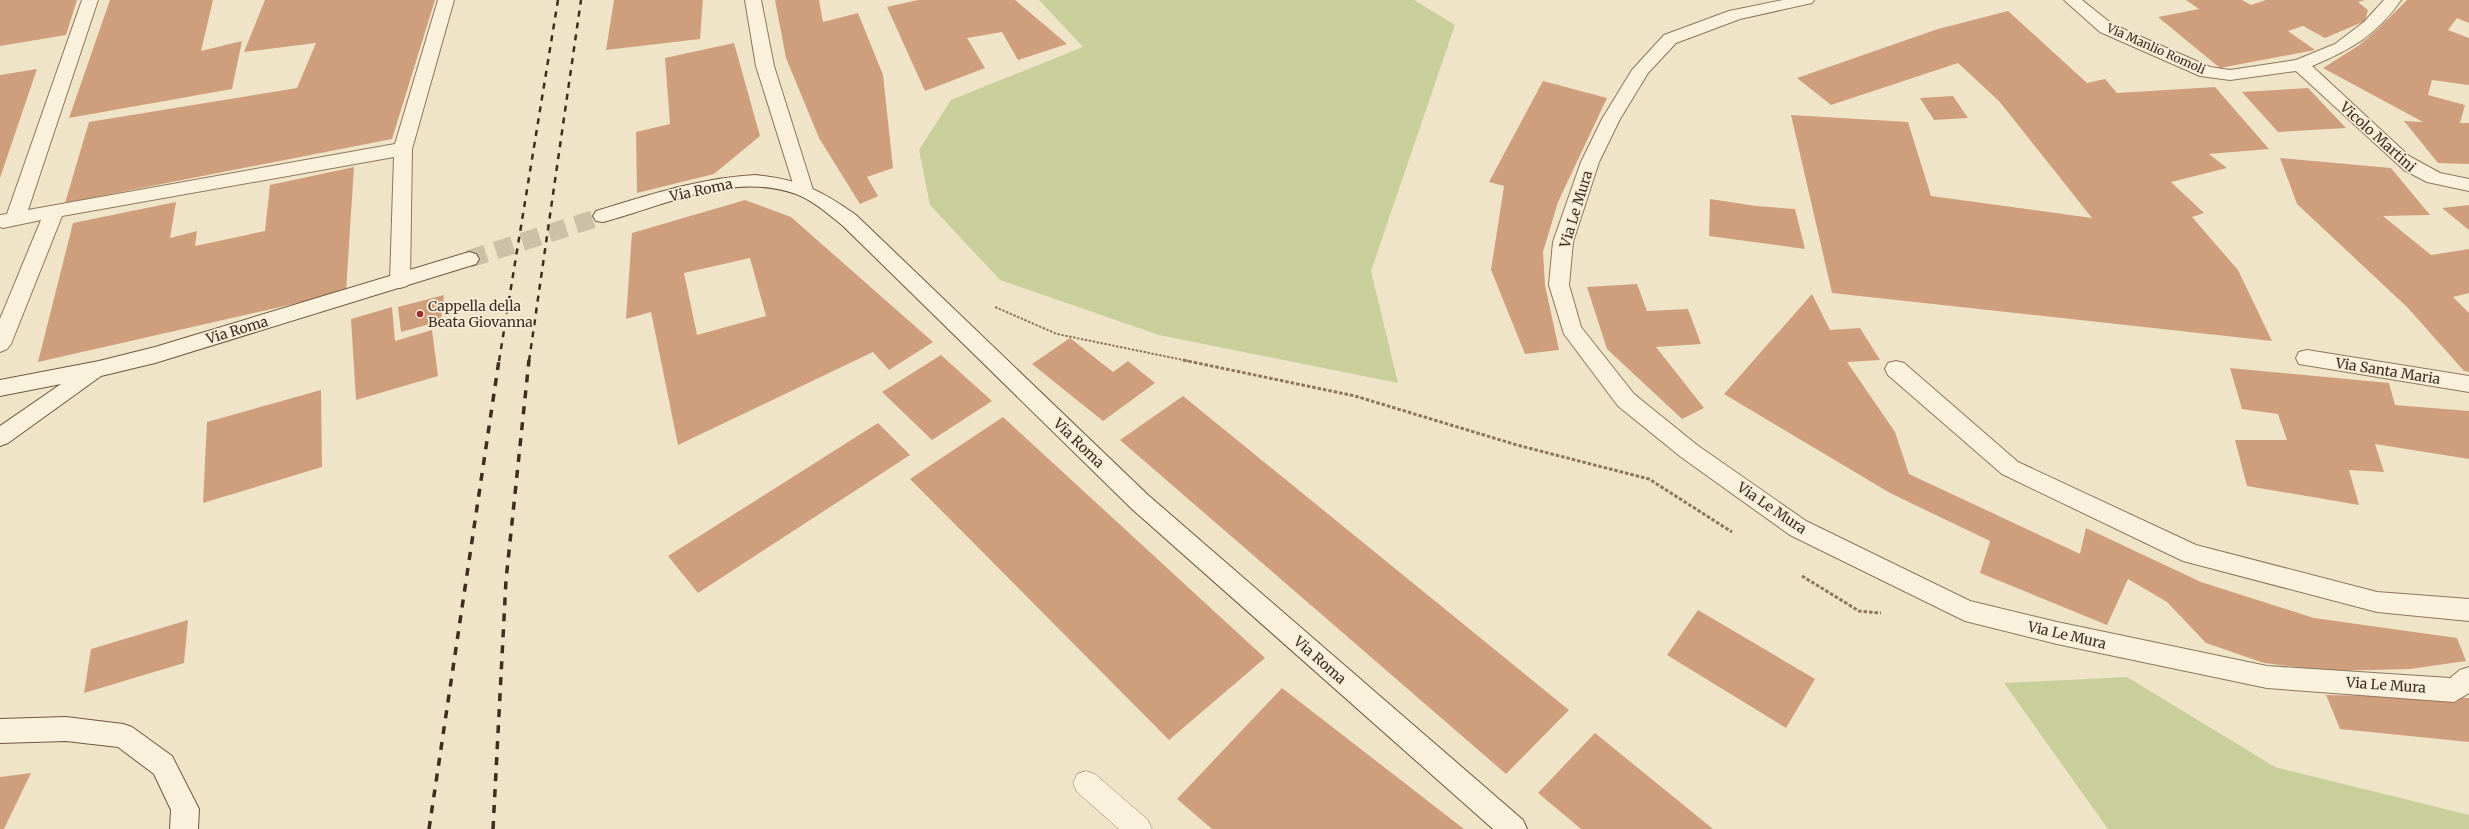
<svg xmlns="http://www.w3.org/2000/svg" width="2469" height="829" font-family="Merriweather,serif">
<rect width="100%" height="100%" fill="#f0e4c8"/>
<!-- green -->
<path fill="#c9cf9b" d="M1039,0H1414L1455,25L1371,271L1398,383L1159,335L1000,280L930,205L919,150L951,100L1083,47Z
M2127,677L2275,767L2469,815V829H2108L2004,683Z"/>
<!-- building -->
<path fill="#cf9f7d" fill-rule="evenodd" d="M0,0H77L66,35L0,46Z
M110,0H213L201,51L242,41L232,89L69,118Z
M265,0H435L392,139L65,203L89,122L297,88L316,43L244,52Z
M614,0H703L700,39L606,50Z
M775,0H819L823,22L858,13L883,75L893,168L867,177L878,196L860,204L819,138L786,58Z
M918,0H1015L1067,44L1018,60L1002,32L967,38L985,68L925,91L887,7Z
M2186,0H2242L2251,5L2266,0H2365L2358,2L2368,10L2365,21L2325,38L2303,26L2288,31L2315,50L2220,68L2158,17L2199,9Z
M2407,0H2469V23L2457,18L2448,30L2469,38V85L2432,80L2428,95L2465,105L2460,123H2469V164L2438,163L2404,121L2423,122L2323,68L2358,46L2378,29Z
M2008,11L2087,83L2105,79L2117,93L2215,87L2269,149L2209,154L2227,168L2171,182L2204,213L2192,217L2238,270L2272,341L1832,293L1791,115L1908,122L1931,196L2092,218L1999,101L1958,63L1831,105L1797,78L1938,29Z
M734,43L760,136L714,174L637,193L636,132L670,124L665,58Z
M37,69L0,178V75Z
M1543,81L1607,98L1558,202L1543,252L1545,285L1559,350L1525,354L1491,270L1504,186L1489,182Z
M2308,88L2346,128L2278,132L2242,92Z
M1953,96L1968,118L1934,120L1920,98Z
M2280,158L2391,168L2430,215L2383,216L2431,255L2469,249V293L2453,297L2469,313V372L2464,371L2408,308L2297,204Z
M354,167L346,292L38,362L73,223L176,202L170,238L197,231L195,246L265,231L270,185Z
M1710,199L1756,206L1795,209L1805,249L1709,236Z
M745,200L791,217L933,342L889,370L873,352L678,445L651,312L626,319L632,233ZM750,258L766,316L697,335L684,273Z
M2469,205V230L2442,208Z
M1637,284L1647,311L1688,309L1701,344L1656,347L1704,408L1682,419L1607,349L1587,287Z
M1812,294L1830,330L1860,328L1880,360L1847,362L1895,432L1909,474L2080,554L2086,528L2201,582L2314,618L2457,638L2466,661L2410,669L2329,671L2264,663L2206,643L2167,602L2128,579L2107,625L1980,573L1990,541L1890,493L1724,394Z
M444,295L441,321L401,332L398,307Z
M392,307L395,341L432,330L438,376L356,400L351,319Z
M1070,338L1113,372L1128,361L1155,383L1103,421L1032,364Z
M941,355L992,401L932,440L882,392Z
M2230,368L2389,383L2395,405L2469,411V459L2375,444L2384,472L2349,470L2359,505L2247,486L2235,440H2287L2278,414L2242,409Z
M321,390L322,467L203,503L207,422Z
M1183,396L1569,710L1506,774L1120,440Z
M1003,417L1265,658L1169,740L910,479Z
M878,423L910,455L698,593L668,556Z
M1698,610L1815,679L1786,728L1667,655Z
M188,620L184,663L84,693L91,649Z
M1282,688L1464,829H1212L1177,799Z
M2326,695L2469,698V742L2340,729Z
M1595,733L1713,829H1581L1538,793Z
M31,773L4,829H0V777Z"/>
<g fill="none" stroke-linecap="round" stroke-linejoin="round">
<!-- secondary-tunnel -->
<path stroke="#ccc0a6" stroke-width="18" stroke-dasharray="18 10" stroke-linecap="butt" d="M469,259L603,216"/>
<defs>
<path id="service" d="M1086,771L1095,774L1148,820L1152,829H1119L1077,792L1073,783L1077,774Z"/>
<path id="minor" d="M82,0H98L28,210L395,144L438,0H454L412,149L410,281L407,286L400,288L393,286L390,281L394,157L62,216L11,344L7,349L0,352V319L41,220L3,228L0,227V215L7,214Z
M1783,0H1814L1812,3L1740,19L1676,43L1648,73L1620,119L1599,162L1573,242L1569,285L1581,327L1634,394L1697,445L1806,521L1970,601L2057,622L2267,666L2450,678L2460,670L2469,667V693L2454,702L2267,688L2057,644L1965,621L1790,535L1681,457L1618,406L1564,334L1549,285L1553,242L1581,162L1602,119L1632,70L1664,35L1729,11Z
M2064,0H2082L2112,24L2210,67L2230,70L2296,60L2335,44L2364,22L2384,0H2401C2377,35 2350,50 2312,66L2409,156L2440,173L2469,179V191L2427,182L2404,170L2296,71L2230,80L2200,76L2100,32Z
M2307,350L2469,376V392L2299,364L2296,358L2299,352Z
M1896,361L1904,363L2018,462L2196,545L2377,592L2469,599V621L2377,612L2183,561L2002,474L1888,375L1885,369L1888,363Z"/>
<path id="tertiary" d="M745,0H761L774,66L813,190L811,194L804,196L797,194L795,190L756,66Z"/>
<path id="secondary" d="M755,175C798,179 821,190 856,215L1148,495L1523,820L1527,829H1493L1132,509L842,225C828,214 814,201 796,194C733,171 663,206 603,222L596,221L593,216L596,211C649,195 700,178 755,175Z
M469,252L476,254L479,259L476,264L155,363L101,376L8,443L0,446V426L61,384L0,396V380L99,361L155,347Z
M66,717L123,724L132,727L172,756L199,809L198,829H170L171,810L154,774L118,747L66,741L0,743V719Z"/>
</defs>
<!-- service casing -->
<use href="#service" stroke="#8d765c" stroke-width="1"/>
<!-- minor casing -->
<use href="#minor" stroke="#8d765c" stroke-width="2"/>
<!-- tertiary casing -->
<use href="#tertiary" stroke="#8d765c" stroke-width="2"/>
<!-- secondary casing -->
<use href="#secondary" stroke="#6f573f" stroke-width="2"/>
<!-- path-far1 -->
<path stroke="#8d765c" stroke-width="2" stroke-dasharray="2.5 1.5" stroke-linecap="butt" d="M995,307L1057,334L1188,361"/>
<!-- path -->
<path stroke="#8d765c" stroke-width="3" stroke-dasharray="3.5 2" stroke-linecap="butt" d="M1183,360L1355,396L1517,445L1649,479L1732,532
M1802,576L1859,611L1881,613"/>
<!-- service -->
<use href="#service" fill="#faf1dc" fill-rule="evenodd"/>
<!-- minor -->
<use href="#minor" fill="#faf1dc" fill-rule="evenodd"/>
<!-- tertiary -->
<use href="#tertiary" fill="#faf1dc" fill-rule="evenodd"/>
<!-- secondary -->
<use href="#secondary" fill="#faf1dc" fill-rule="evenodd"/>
<!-- rail-far1 -->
<path stroke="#3d2e20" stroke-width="2.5" stroke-dasharray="6 6" stroke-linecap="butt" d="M499,361L558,0
M529,361L581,0"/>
<!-- rail -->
<path stroke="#3d2e20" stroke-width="3.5" stroke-dasharray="8 8" stroke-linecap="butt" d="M429,829L499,360
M493,829L506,580L529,360"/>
</g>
<!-- markers -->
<circle fill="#9e2a2b" stroke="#f7eed8" stroke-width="1.5" cx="420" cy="314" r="4"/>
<g text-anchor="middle" stroke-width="3.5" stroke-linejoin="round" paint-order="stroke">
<!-- far-street labels -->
<g font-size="12" fill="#3d2e20" stroke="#f7eed8">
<text transform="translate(2156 49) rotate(24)" y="4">Via Manlio Romoli</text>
</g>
<!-- street labels -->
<g font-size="14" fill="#3d2e20" stroke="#f7eed8">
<text transform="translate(2378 137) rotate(42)" y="5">Vicolo Martini</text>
<text transform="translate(701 190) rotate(-12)" y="5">Via Roma</text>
<text transform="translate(1576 209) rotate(-73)" y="5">Via Le Mura</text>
<text transform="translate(237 330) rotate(-17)" y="5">Via Roma</text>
<text transform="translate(2388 371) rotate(9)" y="5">Via Santa Maria</text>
<text transform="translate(1079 443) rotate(44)" y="5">Via Roma</text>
<text transform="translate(1772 508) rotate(34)" y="5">Via Le Mura</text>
<text transform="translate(2067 635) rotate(13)" y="5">Via Le Mura</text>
<text transform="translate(1320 660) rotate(41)" y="5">Via Roma</text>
<text transform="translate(2386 685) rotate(4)" y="5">Via Le Mura</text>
</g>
<!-- poi labels -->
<g font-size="14" fill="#3d2e20" stroke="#f7eed8" text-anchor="start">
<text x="428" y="311">Cappella della<tspan x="428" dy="16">Beata Giovanna</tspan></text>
</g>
</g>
</svg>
